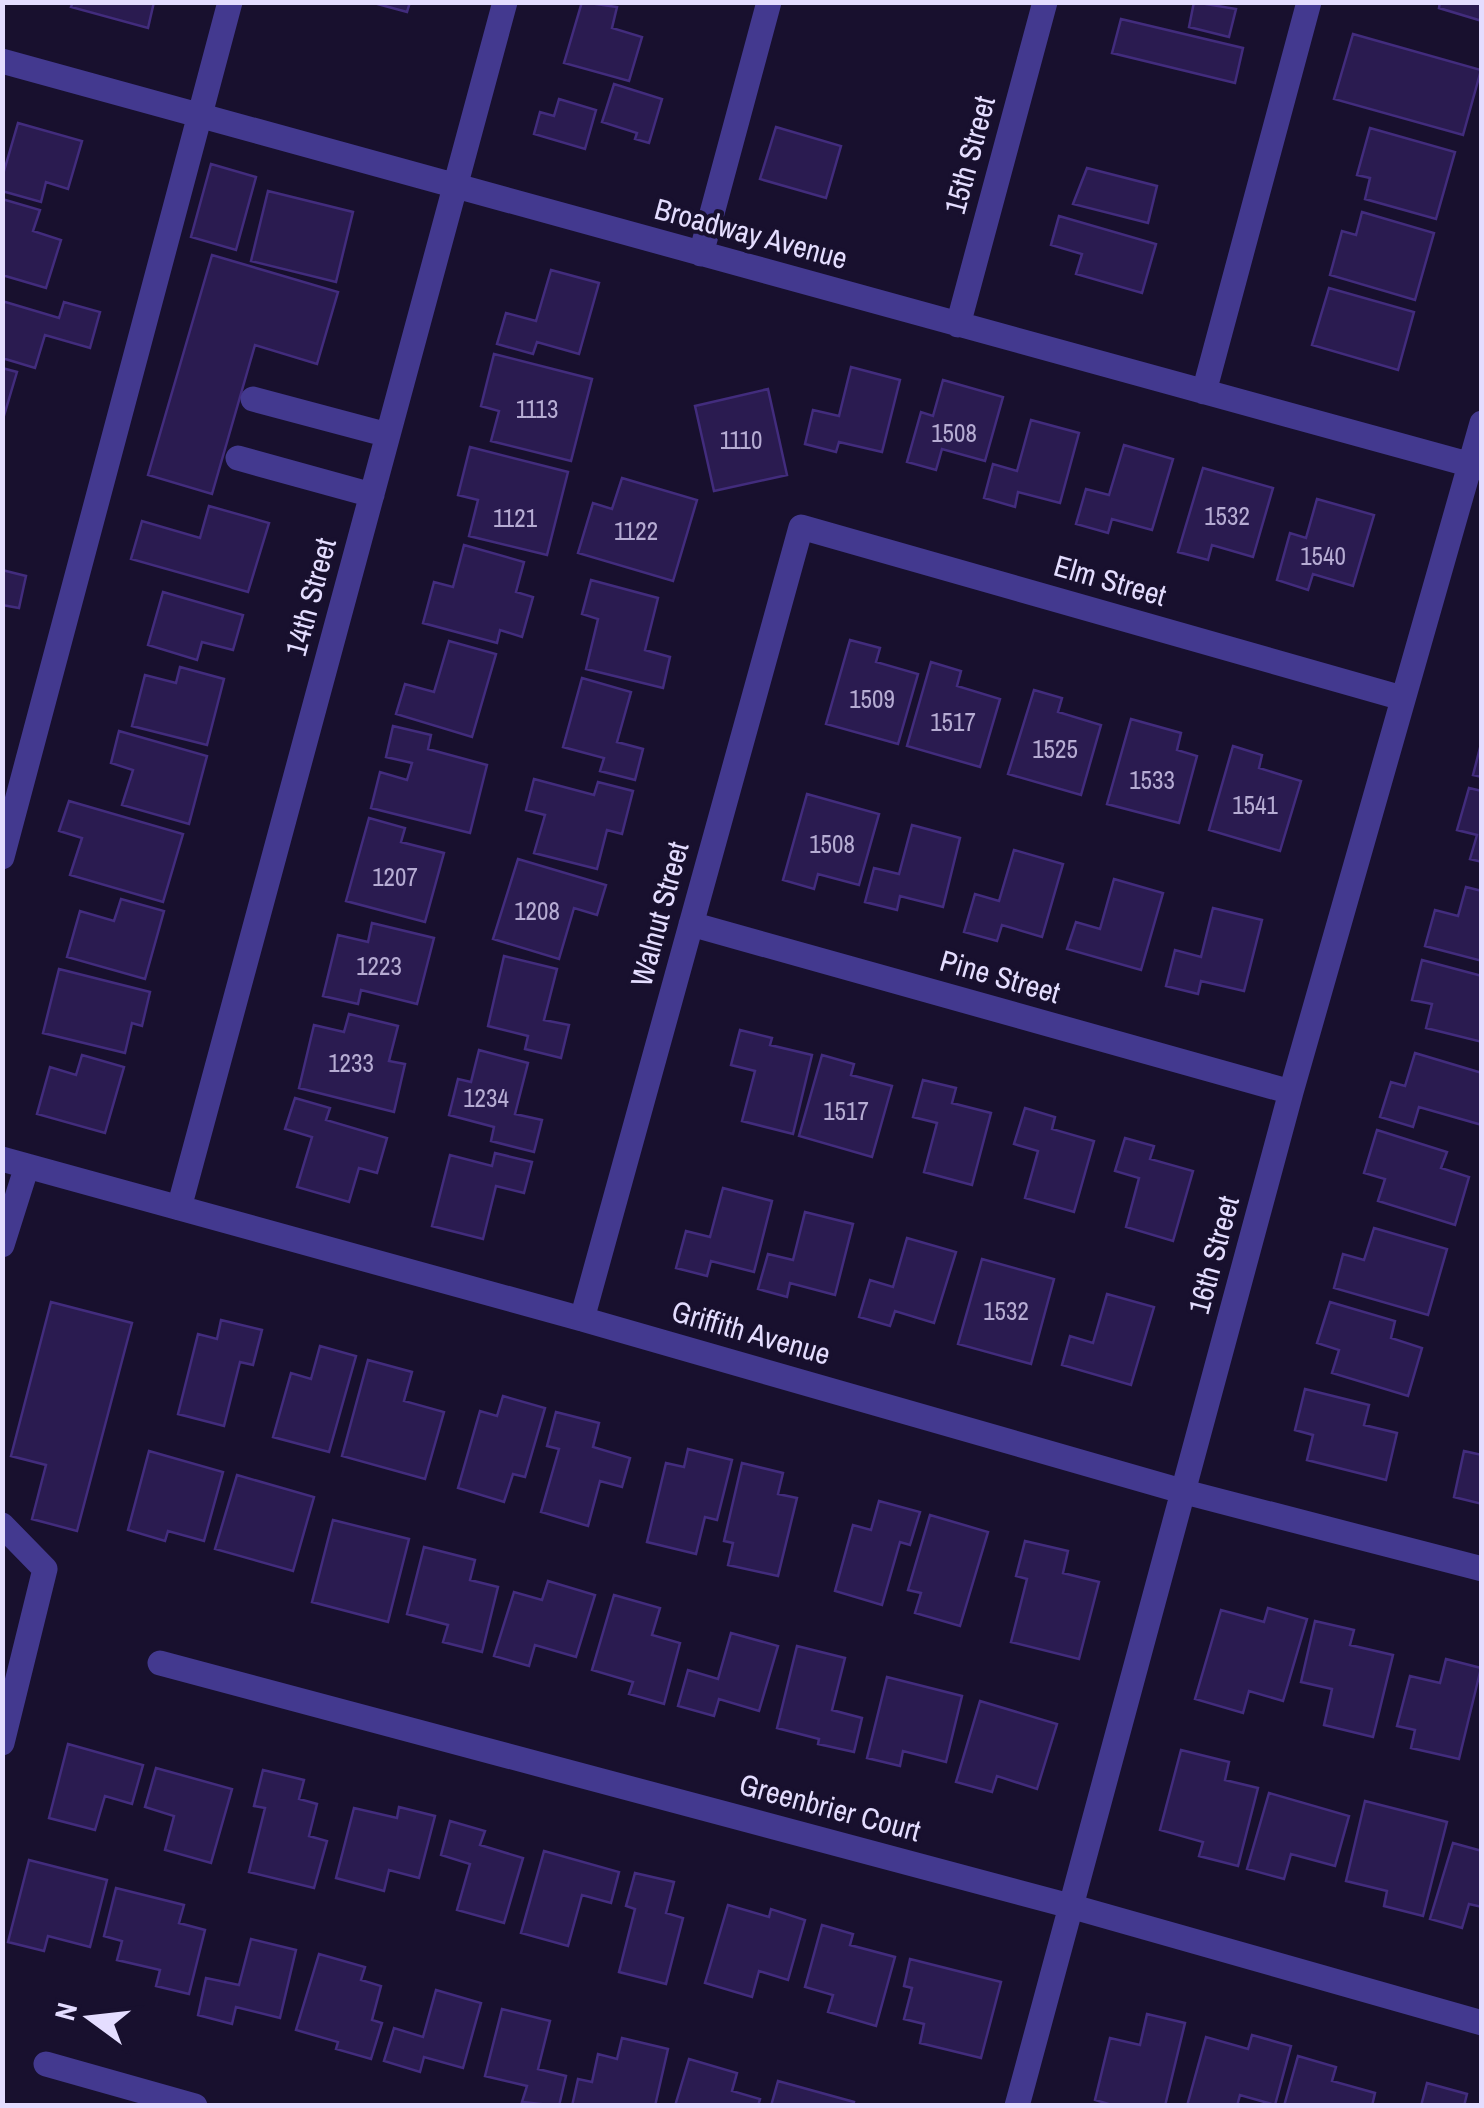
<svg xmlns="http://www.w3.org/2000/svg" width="1484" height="2108" font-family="'Archivo Narrow',sans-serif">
<rect width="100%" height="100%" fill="#18102e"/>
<!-- building -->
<path fill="#2a1b50" stroke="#422c7d" stroke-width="2.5" d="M73,2H154L148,28L71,7Z
M370,2H410L407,12Z
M582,2L617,7L612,28L642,37L629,81L564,63Z
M1194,2L1236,9L1229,37L1189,27Z
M1440,2H1482V21L1439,8Z
M1121,19L1243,48L1235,83L1112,53Z
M1353,34L1481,70L1463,135L1334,99Z
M614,84L662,99L649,143L635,139L637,133L602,122Z
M559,99L596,110L585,149L534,134L540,112L554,116Z
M18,123L82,141L68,189L46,182L41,202L2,191V178Z
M776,127L841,146L826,198L760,179Z
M1370,128L1455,152L1436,219L1365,199L1370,178L1357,175Z
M211,164L256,177L236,250L191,237Z
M1087,168L1157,186L1148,223L1073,204Z
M268,191L353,212L336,282L251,261Z
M2,199L40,210L33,231L61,240L46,288L2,275Z
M1362,212L1434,233L1415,300L1330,275L1342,231L1356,235Z
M1059,216L1156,244L1142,293L1076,274L1082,254L1051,245Z
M212,255L338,292L317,364L255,345L212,494L148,475Z
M551,270L599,283L579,354L537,342L533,354L497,344L506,313L536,321Z
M1329,288L1414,312L1398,370L1312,345Z
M2,301L59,318L64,302L100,312L90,348L45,335L35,368L2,358Z
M494,354L592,379L571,461L491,441L499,411L481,406Z
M851,367L900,380L882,452L839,442L836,452L805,444L813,410L839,416Z
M2,368L17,372L3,419H2Z
M943,380L1003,397L985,461L942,449L936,470L907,462L921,412L933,416Z
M768,389L787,475L714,491L695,406Z
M1031,420L1079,433L1060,503L1018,492L1015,507L984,498L993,464L1017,471Z
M1124,445L1173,459L1152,530L1112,519L1108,533L1076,524L1086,489L1109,495Z
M470,447L568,472L547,555L469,536L478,500L458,495Z
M1203,468L1273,488L1253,557L1212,545L1208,560L1178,552Z
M622,478L697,500L673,581L578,553L593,503L612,509Z
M1317,499L1374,515L1353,586L1313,574L1308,590L1277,580L1290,533L1306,538Z
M209,506L269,523L248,592L131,559L142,521L200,538Z
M464,545L524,562L516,592L533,597L522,637L500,630L497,643L423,623L434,582L453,587Z
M2,570L26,576L19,608L2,605Z
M591,580L658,598L645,650L670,657L663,688L586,669L598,619L582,614Z
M163,592L243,615L233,650L202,642L197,660L148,645Z
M850,640L880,648L876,662L918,674L898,744L826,724Z
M449,641L496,654L472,737L396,714L405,684L434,692Z
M931,662L961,671L957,686L1000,699L980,767L907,746Z
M180,667L224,679L207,745L132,726L145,675L176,683Z
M582,678L631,692L617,742L643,749L635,780L600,771L604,758L563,747Z
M1034,690L1062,698L1058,712L1101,725L1081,795L1008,774Z
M1131,719L1181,733L1177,750L1197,756L1179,823L1107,804Z
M393,726L431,735L428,749L487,765L470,833L371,808L380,772L407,780L412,763L386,757Z
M119,731L207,756L189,824L122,805L133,770L111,763Z
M1482,740V777L1473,775Z
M1233,746L1262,755L1259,768L1301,781L1280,851L1209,830Z
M534,779L594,795L598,782L633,791L622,834L607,830L597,869L534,853L545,815L526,810Z
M1469,788L1482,791V862L1470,859L1477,835L1457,830Z
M807,794L879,814L859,885L818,874L814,889L783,880Z
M69,801L183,834L163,902L70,875L82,838L59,831Z
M369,818L405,828L401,842L444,853L425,922L346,901Z
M912,825L960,838L943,907L900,896L897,910L865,902L874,868L899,874Z
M1014,850L1063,864L1042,937L1002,925L997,941L964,932L975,894L999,901Z
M518,859L606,885L597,915L574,908L559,959L493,939Z
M1114,879L1163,893L1141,970L1067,949L1076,922L1100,929Z
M1466,887L1482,891V961L1425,946L1435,910L1458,916Z
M121,899L164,911L145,979L67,957L80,911L114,921Z
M1213,908L1262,920L1244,991L1201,981L1198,994L1166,986L1175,950L1201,957Z
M372,923L434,938L417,1004L361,990L358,1004L323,996L338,935L368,942Z
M504,956L557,969L544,1020L569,1025L561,1058L525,1049L528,1036L488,1026Z
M1422,960L1482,976V1042L1426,1028L1432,1004L1412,1000Z
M59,969L150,992L142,1026L132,1023L125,1053L43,1033Z
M349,1014L398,1026L389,1061L405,1064L394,1112L299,1088L314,1025L344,1032Z
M740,1030L772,1038L770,1045L812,1055L793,1134L742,1121L755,1071L731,1065Z
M479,1050L528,1063L515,1114L542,1120L534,1152L491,1141L494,1127L449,1115L458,1079L471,1082Z
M1415,1053L1482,1073V1125L1419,1107L1413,1127L1380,1117L1391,1082L1405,1086Z
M82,1055L124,1067L105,1133L37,1114L50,1067L76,1075Z
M822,1055L854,1064L851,1075L892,1086L872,1157L799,1136Z
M923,1080L956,1088L952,1103L991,1113L972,1185L924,1172L937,1123L913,1117Z
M295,1098L330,1108L326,1120L387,1138L377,1173L359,1168L349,1202L297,1187L312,1137L285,1129Z
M1025,1108L1055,1117L1052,1129L1094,1141L1074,1212L1025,1198L1038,1151L1014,1144Z
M1377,1130L1447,1152L1441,1168L1469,1177L1455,1225L1378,1201L1385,1179L1364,1173Z
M1125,1138L1154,1146L1150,1159L1193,1171L1173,1241L1126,1227L1139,1178L1115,1171Z
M495,1153L532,1162L524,1193L496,1186L483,1239L432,1226L450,1155L492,1166Z
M723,1188L772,1201L754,1272L711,1261L707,1276L676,1268L686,1231L710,1237Z
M805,1212L853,1224L835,1295L790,1283L787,1297L758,1289L768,1254L793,1260Z
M1374,1228L1447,1249L1428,1315L1334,1288L1343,1254L1364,1260Z
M907,1238L956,1252L934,1323L895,1311L890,1326L859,1317L870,1280L893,1287Z
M982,1259L1054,1279L1031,1364L958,1344Z
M1107,1294L1154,1307L1131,1385L1062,1365L1070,1336L1093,1343Z
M51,1302L132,1323L77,1531L32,1519L46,1465L11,1456Z
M1330,1302L1395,1321L1391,1338L1422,1348L1408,1396L1332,1373L1339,1350L1317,1343Z
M221,1320L262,1330L253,1365L240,1362L224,1426L178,1414L198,1334L217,1339Z
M320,1346L356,1356L329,1452L273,1437L291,1373L311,1379Z
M368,1360L412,1372L404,1401L444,1412L425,1479L342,1456Z
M1305,1389L1369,1405L1364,1425L1397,1433L1386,1480L1307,1460L1313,1435L1295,1430Z
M503,1396L545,1408L525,1477L513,1474L504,1502L458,1488L480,1411L497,1416Z
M556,1412L599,1423L593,1447L630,1458L622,1487L600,1481L588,1526L541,1512L559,1449L547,1446Z
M688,1449L732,1460L717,1520L705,1517L696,1554L647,1542L666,1463L684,1467Z
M149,1451L223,1472L204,1541L168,1531L165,1541L128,1530Z
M1464,1451L1482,1455V1504L1454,1497Z
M742,1463L783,1473L778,1494L797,1498L778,1576L728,1565L733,1543L724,1541Z
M237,1475L314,1497L293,1571L215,1549Z
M879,1501L920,1512L910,1545L900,1542L882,1605L835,1591L853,1525L871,1530Z
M930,1515L988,1532L960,1626L915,1613L921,1593L908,1590Z
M333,1520L409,1539L388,1622L312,1602Z
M1025,1541L1068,1551L1063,1573L1099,1582L1079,1659L1011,1642L1027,1579L1016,1576Z
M424,1547L475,1560L470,1580L498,1587L482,1652L443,1642L448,1625L407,1614Z
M548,1581L595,1595L576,1657L535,1645L529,1666L494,1656L514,1592L542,1600Z
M614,1595L660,1608L652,1635L680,1643L664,1704L629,1694L633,1682L592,1670Z
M1268,1608L1307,1619L1283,1701L1249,1691L1243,1713L1195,1699L1221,1610L1264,1622Z
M1315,1621L1354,1630L1350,1645L1393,1655L1373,1737L1324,1725L1332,1689L1301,1682Z
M731,1633L778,1646L759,1711L719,1699L714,1716L678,1706L688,1670L718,1679Z
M797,1646L845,1658L832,1710L862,1718L854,1752L818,1744L819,1739L777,1728Z
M1446,1659L1481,1668L1459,1759L1411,1748L1415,1730L1397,1726L1410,1676L1440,1683Z
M887,1677L962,1696L946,1762L903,1751L900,1766L867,1758Z
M980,1701L1057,1724L1037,1789L997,1776L992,1792L956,1782Z
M68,1744L143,1765L132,1804L105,1796L95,1830L49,1818Z
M1181,1750L1229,1762L1225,1780L1258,1788L1238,1866L1199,1856L1203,1842L1160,1830Z
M156,1768L232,1789L211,1863L165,1850L174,1816L145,1807Z
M263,1770L304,1780L299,1799L317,1804L309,1836L327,1841L314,1888L249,1872L265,1808L254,1806Z
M1269,1793L1349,1816L1335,1866L1291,1854L1284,1879L1247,1869Z
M1365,1801L1447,1822L1423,1916L1384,1906L1387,1891L1346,1881Z
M399,1807L435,1816L419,1878L389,1870L384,1891L336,1878L354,1808L397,1818Z
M450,1821L485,1831L480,1845L523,1858L504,1923L457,1910L470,1864L441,1855Z
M1453,1843L1482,1851V1907L1469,1904L1462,1928L1430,1919Z
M544,1851L619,1872L611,1903L582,1895L568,1946L521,1933Z
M29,1860L107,1880L90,1947L48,1936L44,1951L8,1942Z
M635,1873L674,1882L666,1913L683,1918L666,1984L619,1972L635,1909L626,1906Z
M116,1888L184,1905L179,1923L205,1930L189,1994L156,1986L160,1970L117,1960L122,1941L104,1936Z
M728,1905L769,1917L771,1909L805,1920L788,1980L759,1971L752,1997L705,1983Z
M822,1925L853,1934L850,1945L895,1957L876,2026L828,2012L833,1995L805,1987Z
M251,1939L296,1950L280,2018L236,2007L232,2024L198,2015L206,1978L239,1985Z
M319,1954L365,1967L361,1980L381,1986L372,2020L382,2023L371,2059L336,2049L338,2042L296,2030Z
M910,1959L1001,1982L981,2058L920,2043L924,2024L904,2019L912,1988L904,1986Z
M436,1990L481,2003L463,2068L424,2057L420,2072L384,2061L394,2028L423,2037Z
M502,2009L550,2021L538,2069L566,2076L559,2106L522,2102L527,2086L485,2076Z
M1147,2014L1185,2023L1165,2106H1115L1095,2100L1110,2038L1140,2045Z
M1252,2035L1291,2046L1275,2105L1240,2095L1237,2106H1187L1206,2037L1248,2049Z
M622,2038L668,2049L655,2106H572L578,2079L592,2082L598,2054L617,2059Z
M1298,2056L1336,2067L1332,2081L1375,2093L1372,2106H1284Z
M689,2059L737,2073L732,2091L760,2099L758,2106H675Z
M778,2081L854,2102L853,2106H771Z
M1427,2083L1467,2094L1464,2106H1421Z"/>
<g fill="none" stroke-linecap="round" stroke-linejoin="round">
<!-- minor -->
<path stroke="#43398f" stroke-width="25" d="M2,61L1482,468
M701,254L769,2
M958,325L1045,2
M1204,392L1309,2
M253,399L388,435
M238,458L372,495
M2,857L230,2
M691,924L1291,1092
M2,1159L582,1319L1185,1492L1482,1569
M179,1208L505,2
M2,1245L27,1166
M582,1319L801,527L1402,698
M2,1525L45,1569L2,1743
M160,1663L1070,1906L1482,2023
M46,2064L195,2106
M1017,2106L1291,1092L1482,423"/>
</g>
<g text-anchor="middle" stroke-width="8" stroke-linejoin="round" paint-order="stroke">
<!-- number labels -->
<g font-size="25" fill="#b6acd3">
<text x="537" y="418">1113</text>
<text x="954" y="442">1508</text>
<text x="741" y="449">1110</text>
<text x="1227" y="525">1532</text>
<text x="515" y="527">1121</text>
<text x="636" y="540">1122</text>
<text x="1323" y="565">1540</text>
<text x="872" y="708">1509</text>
<text x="953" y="731">1517</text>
<text x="1055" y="758">1525</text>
<text x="1152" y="789">1533</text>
<text x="1255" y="814">1541</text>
<text x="832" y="853">1508</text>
<text x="395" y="886">1207</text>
<text x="537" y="920">1208</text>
<text x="379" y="975">1223</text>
<text x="351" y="1072">1233</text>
<text x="486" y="1107">1234</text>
<text x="846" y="1120">1517</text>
<text x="1006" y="1320">1532</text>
</g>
<!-- street labels -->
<g font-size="30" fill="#e4ddff" stroke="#18102e">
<text transform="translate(970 155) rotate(-75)" y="10">15th Street</text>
<text transform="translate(751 234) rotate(15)" y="10">Broadway Avenue</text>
<text transform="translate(1110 581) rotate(16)" y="10">Elm Street</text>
<text transform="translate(311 597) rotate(-75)" y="10">14th Street</text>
<text transform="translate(660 914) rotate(-75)" y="10">Walnut Street</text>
<text transform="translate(1000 977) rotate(16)" y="10">Pine Street</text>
<text transform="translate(1214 1255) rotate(-75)" y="10">16th Street</text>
<text transform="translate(751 1333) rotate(16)" y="10">Griffith Avenue</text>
<text transform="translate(830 1808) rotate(15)" y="10">Greenbrier Court</text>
</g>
</g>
<!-- border -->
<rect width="1484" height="2108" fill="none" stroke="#e4ddff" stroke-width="10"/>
<!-- north arrow -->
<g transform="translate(90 2018) rotate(285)" stroke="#18102e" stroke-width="8" paint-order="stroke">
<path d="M0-8L18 38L0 25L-18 38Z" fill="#e4ddff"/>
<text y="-15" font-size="28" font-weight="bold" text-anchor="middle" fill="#e4ddff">N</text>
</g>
</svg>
